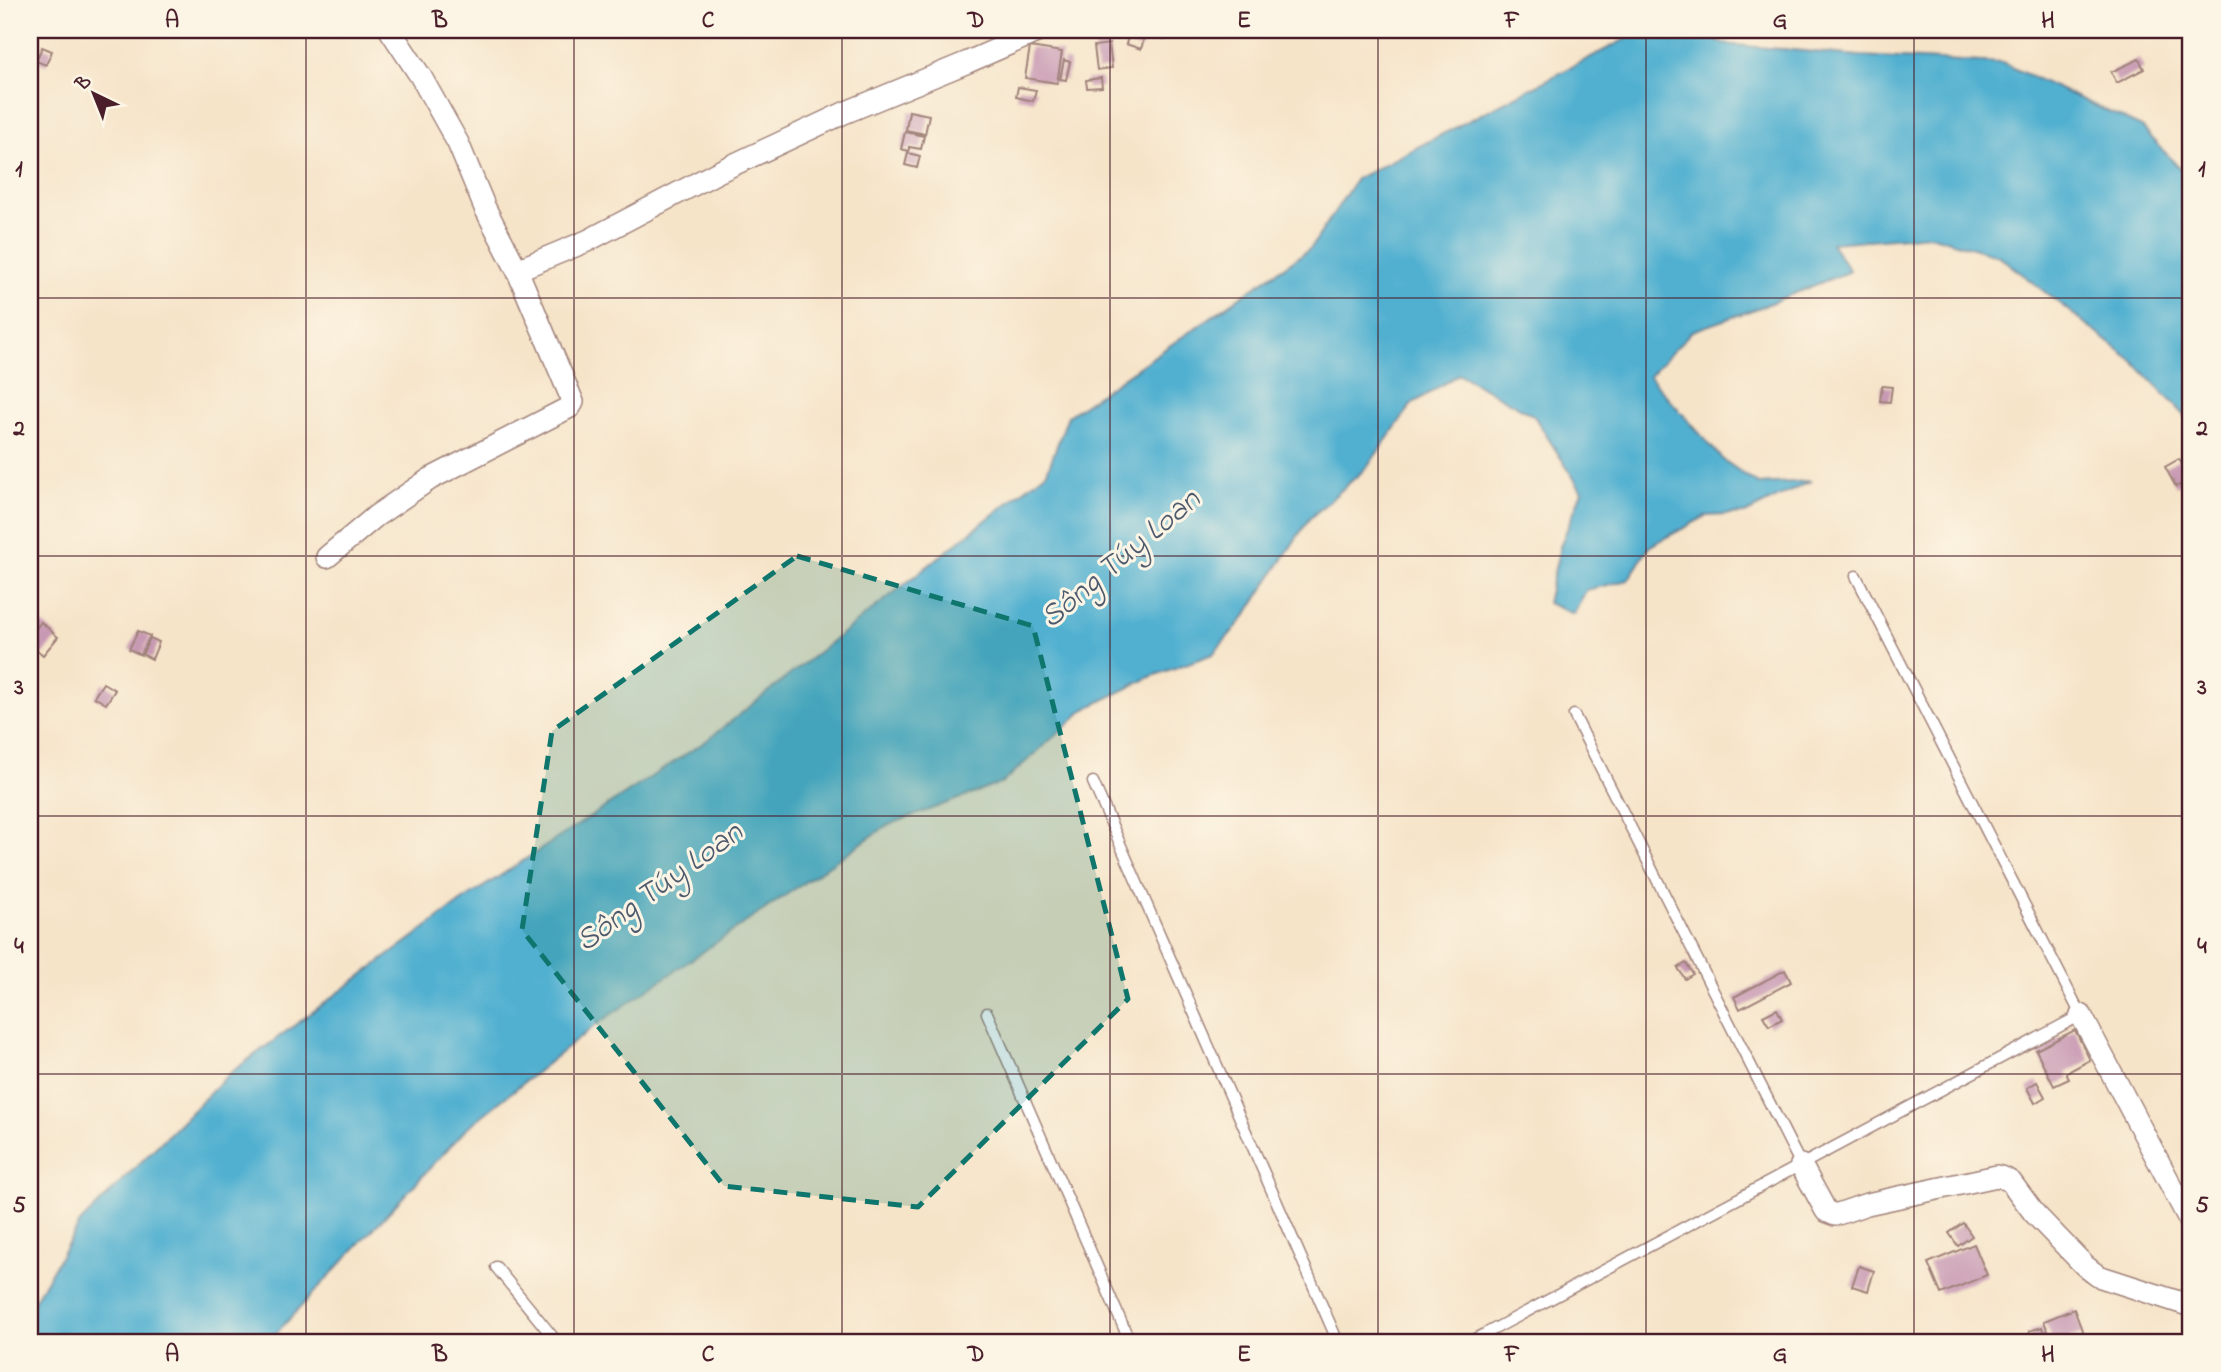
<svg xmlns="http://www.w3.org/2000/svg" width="2221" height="1372" font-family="'Indie Flower',sans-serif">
<rect width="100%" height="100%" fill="#fcf5e5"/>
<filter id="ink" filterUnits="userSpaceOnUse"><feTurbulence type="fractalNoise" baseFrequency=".0143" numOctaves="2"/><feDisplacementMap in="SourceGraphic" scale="14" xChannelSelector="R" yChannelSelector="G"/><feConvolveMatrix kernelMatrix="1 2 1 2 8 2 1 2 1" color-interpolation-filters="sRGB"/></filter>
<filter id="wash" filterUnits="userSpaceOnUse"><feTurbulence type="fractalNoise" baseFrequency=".00686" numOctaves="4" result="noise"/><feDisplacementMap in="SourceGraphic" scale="28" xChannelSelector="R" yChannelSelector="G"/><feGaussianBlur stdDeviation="1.57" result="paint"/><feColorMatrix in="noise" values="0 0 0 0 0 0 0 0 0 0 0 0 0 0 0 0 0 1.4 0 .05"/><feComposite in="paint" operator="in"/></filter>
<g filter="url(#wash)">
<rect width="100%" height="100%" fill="#f6e4c9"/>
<!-- water -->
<path fill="#51b0d0" stroke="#4e687e" stroke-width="2" d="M1643,30H1687L1724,44L1859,56L2002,63L2142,127L2191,181V422L2134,362L1999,256L1930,235L1831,243L1850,271L1758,308L1692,331L1649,376L1722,459L1758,484L1811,481L1745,514L1706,516L1650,546L1628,580L1586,590L1574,614L1547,603L1560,547L1582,491L1534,416L1459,374L1412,404L1367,467L1309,519L1244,618L1213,654L1150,677L1085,709L1002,783L888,825L593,1027L468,1127L268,1342H30V1308L80,1223L229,1074L462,901L706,741L1047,472L1068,416L1311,248L1356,179Z"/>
<g id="blocks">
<!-- building -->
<path fill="#c899b3" d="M1143,30H1167L1164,39L1142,33Z
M1129,34L1144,39L1141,49L1126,44Z
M1109,44L1112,68L1097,70L1094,46Z
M42,47L52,51L46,65L36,61Z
M1030,47L1062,52L1057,83L1025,78Z
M2139,59L2144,69L2117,83L2111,72Z
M1064,60L1070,62L1066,80L1060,79Z
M1101,78L1102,87L1087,88L1086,80Z
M1018,87L1036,90L1033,101L1016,97Z
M909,111L929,115L925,134L906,130Z
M905,132L924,136L921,149L909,147V151L901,149Z
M908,153L920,156L917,168L905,165Z
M1882,386L1892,387L1890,402L1880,401Z
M2179,459L2190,479L2176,487L2165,467Z
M41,622L58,637L43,655L30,644V636Z
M138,631L150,636L141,655L129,649Z
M150,638L159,642L152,659L142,654Z
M103,683L115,690L106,704L94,697Z
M1686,963L1693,974L1685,979L1678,968Z
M1785,970L1791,982L1740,1009L1734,997Z
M1777,1009L1782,1019L1769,1026L1763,1016Z
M2075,1030L2090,1060L2066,1073L2069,1079L2054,1086L2036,1050Z
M2037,1082L2045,1097L2035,1103L2027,1088Z
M1963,1223L1972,1236L1958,1246L1949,1233Z
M1974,1244L1987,1275L1941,1294L1928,1263Z
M1859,1266L1874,1271L1868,1291L1852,1286Z
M2074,1309L2083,1333L2058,1342H2052L2044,1321Z
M2042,1327L2047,1342H2032L2029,1331Z"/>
</g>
</g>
<g filter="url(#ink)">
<use href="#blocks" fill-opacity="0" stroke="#a0827a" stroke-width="2"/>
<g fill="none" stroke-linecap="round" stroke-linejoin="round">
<defs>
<path id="lane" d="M1574,715L1801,1165
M1093,782L1338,1342
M987,1013L1130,1342
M496,1267L557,1342
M1470,1342L2081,1015L1856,576"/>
<path id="street" d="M517,270L587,241L718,172L844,113L968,62L1041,30
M327,557L376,516L430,479L570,407L573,402L517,270L485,208L458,143L421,77L390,30
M2081,1015L2191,1223
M1801,1165L1826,1211L1835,1215L1867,1204L1997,1176L2004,1178L2011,1182L2034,1213L2085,1266L2098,1276L2191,1306"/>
</defs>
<!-- lane casing -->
<use href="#lane" stroke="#a0827a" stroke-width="13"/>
<!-- street casing -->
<use href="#street" stroke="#a0827a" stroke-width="24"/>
<!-- lane -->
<use href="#lane" stroke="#fff" stroke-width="10"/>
<!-- street -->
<use href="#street" stroke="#fff" stroke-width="21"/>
</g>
</g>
<!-- marked area -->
<path fill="#0f766e" fill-opacity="0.2" stroke="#0f766e" stroke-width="5" stroke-dasharray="14 9" stroke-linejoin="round" d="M797,556L1033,626L1128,999L918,1207L724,1186L522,930L552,731Z"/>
<!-- grid -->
<path fill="none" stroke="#4a1f2b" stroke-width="2" stroke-opacity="0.55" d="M306,30V1342M574,30V1342M842,30V1342M1110,30V1342M1378,30V1342M1646,30V1342M1914,30V1342M30,298H2191M30,556H2191M30,816H2191M30,1074H2191"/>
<g text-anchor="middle" stroke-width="6" stroke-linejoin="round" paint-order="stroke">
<!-- water labels -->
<g font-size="32" font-style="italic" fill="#4d596d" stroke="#fcf5e5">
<text transform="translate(1119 557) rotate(-40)" y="11">Sông Túy Loan</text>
<text transform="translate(658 885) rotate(-36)" y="11">Sông Túy Loan</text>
</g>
</g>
<!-- margin -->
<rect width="2221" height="1372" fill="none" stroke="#fcf5e5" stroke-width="77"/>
<!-- north arrow -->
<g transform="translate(94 94) rotate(317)" stroke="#fcf5e5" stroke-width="5" paint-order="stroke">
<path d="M0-5L12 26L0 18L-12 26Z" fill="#4a1f2b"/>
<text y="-10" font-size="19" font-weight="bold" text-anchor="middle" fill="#4a1f2b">B</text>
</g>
<rect x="38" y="38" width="2144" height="1296" fill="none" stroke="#4a1f2b" stroke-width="2.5"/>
<g font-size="23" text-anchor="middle" font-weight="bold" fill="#4a1f2b">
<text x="172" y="27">A</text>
<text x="440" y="27">B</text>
<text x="708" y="27">C</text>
<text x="976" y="27">D</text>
<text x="1244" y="27">E</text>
<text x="1512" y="27">F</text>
<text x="1780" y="27">G</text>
<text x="2048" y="27">H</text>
<text x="19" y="176">1</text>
<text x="2202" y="176">1</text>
<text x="19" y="435">2</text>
<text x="2202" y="435">2</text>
<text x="19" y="694">3</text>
<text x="2202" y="694">3</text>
<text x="19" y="953">4</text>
<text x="2202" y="953">4</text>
<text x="19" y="1212">5</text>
<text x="2202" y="1212">5</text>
<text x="172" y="1361">A</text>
<text x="440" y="1361">B</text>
<text x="708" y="1361">C</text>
<text x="976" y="1361">D</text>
<text x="1244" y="1361">E</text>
<text x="1512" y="1361">F</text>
<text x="1780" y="1361">G</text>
<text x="2048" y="1361">H</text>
</g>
</svg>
